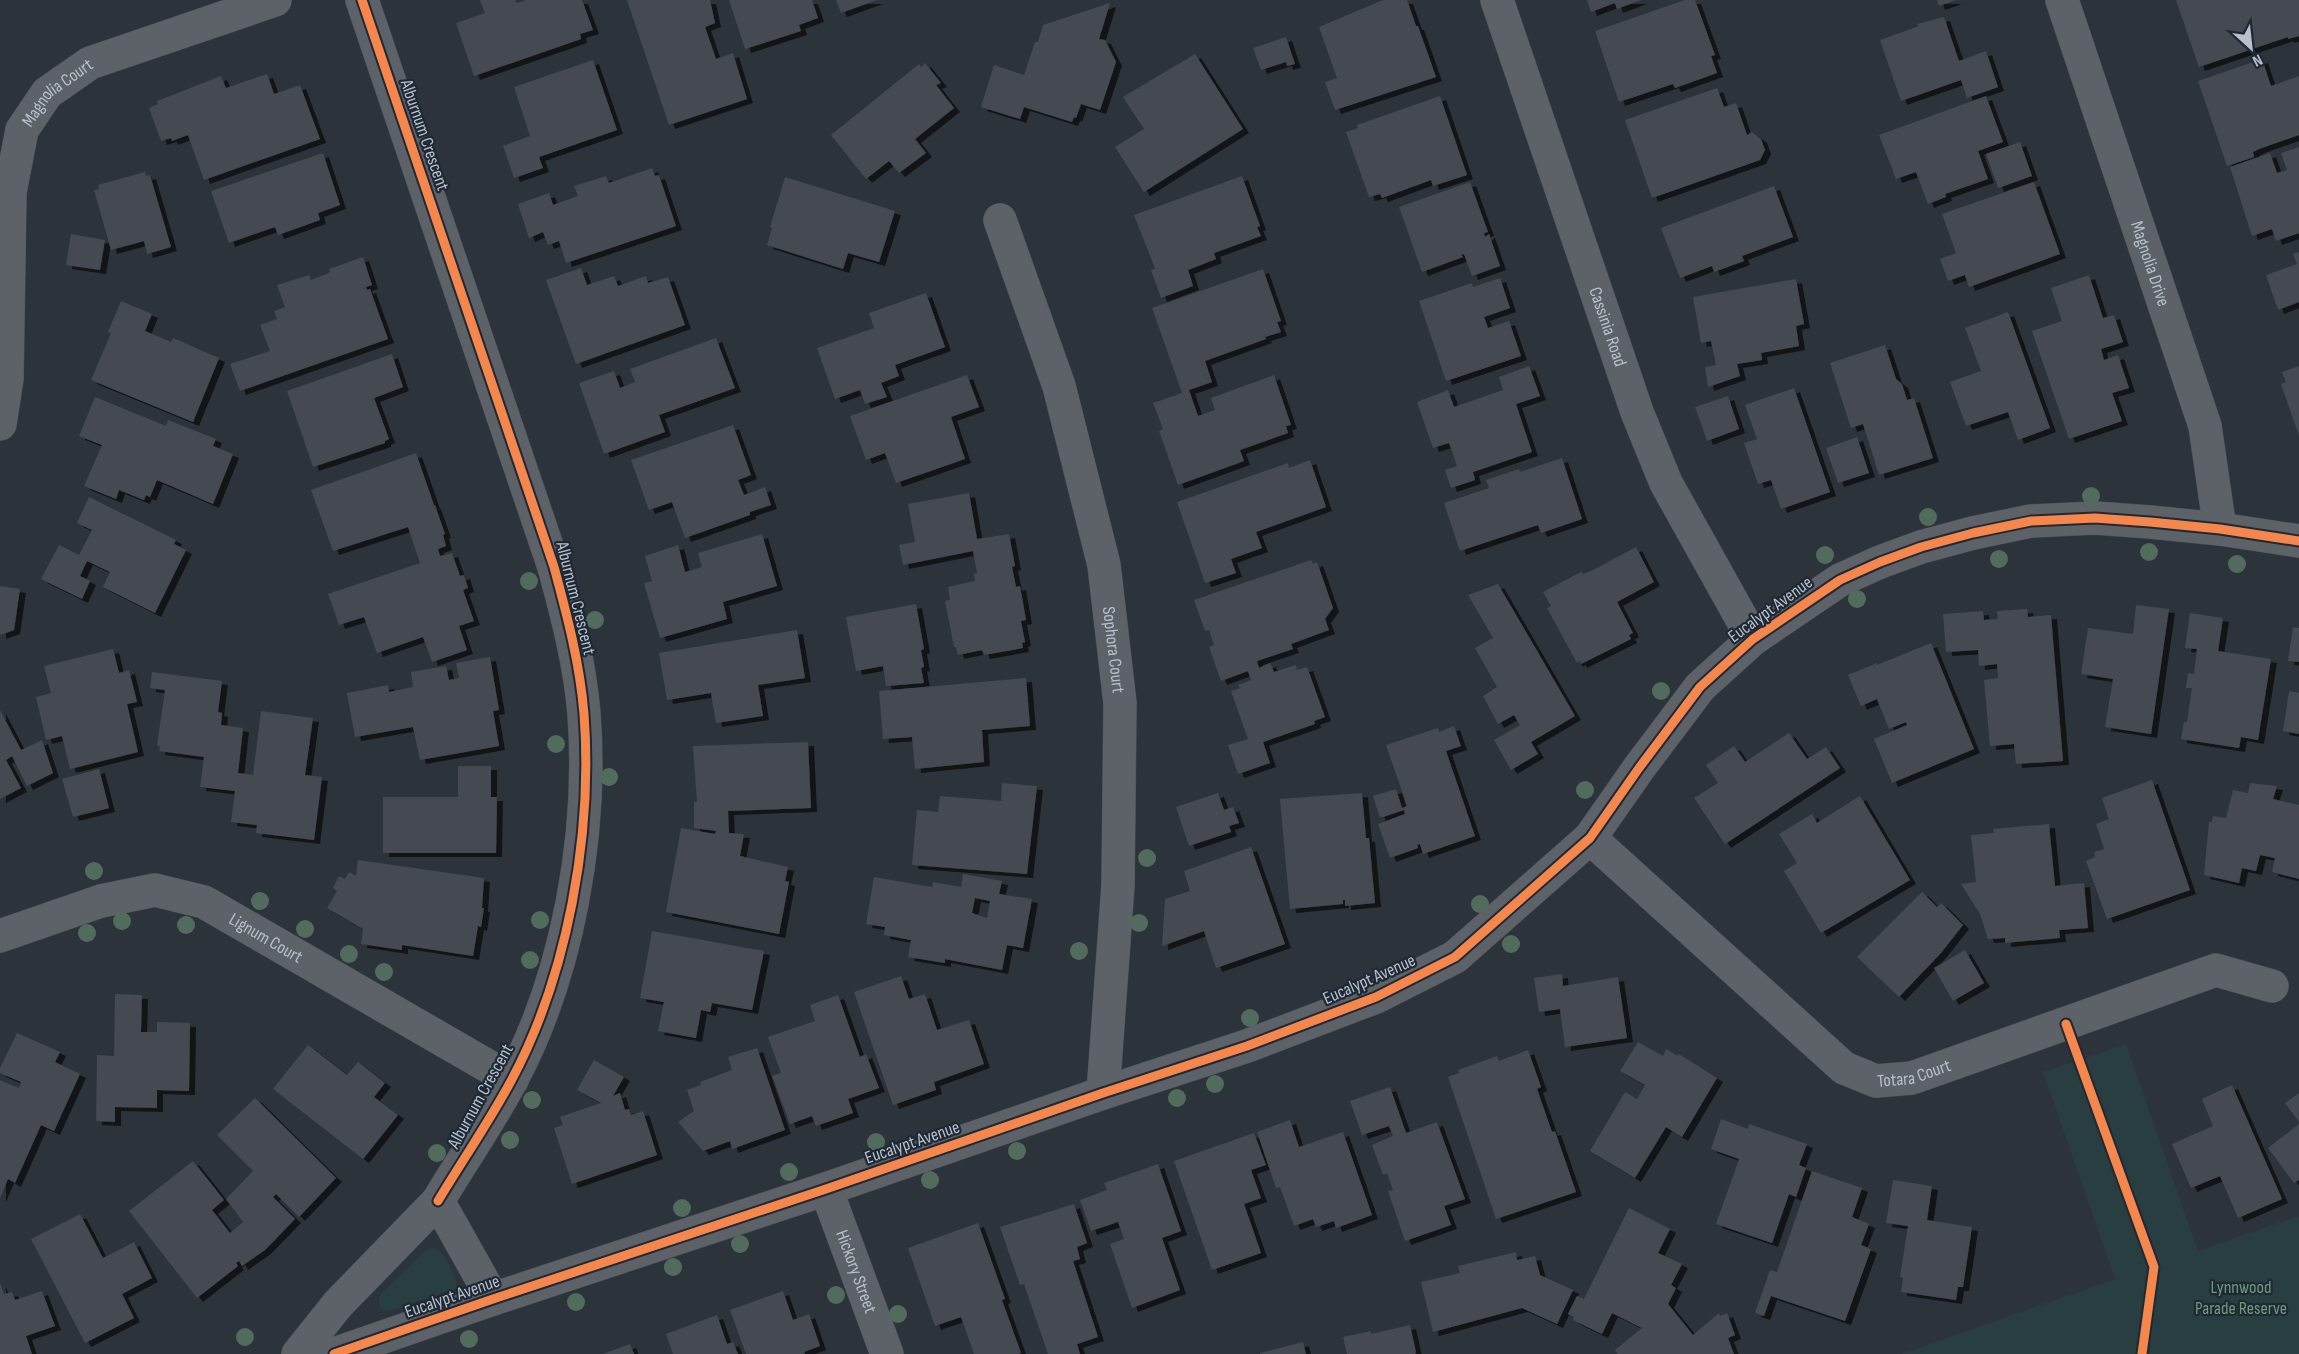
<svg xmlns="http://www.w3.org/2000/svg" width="2299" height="1354" font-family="'Sofia Sans Condensed',sans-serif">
<defs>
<filter id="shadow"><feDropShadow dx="6" dy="4" stdDeviation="0" flood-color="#0009"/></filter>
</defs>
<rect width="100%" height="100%" fill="#2c333b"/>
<!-- green -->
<path fill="#293e41" d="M2126,1044L2198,1251L2299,1216V1354H1901L2115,1279L2043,1072Z
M433,1247C444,1250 456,1274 457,1285L455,1289L389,1311L383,1310C378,1304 377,1301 381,1294L425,1251Z"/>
<!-- building -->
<path fill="#444a51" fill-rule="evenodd" filter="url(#shadow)" d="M480,0H515L517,3L526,0H582L593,30L580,34L581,39L474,76L456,23L485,13Z
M627,0H710L715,23L705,27L716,59L733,53L747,99L669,125Z
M729,0H812L818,18L799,25L801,31L745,49Z
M836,0H877L841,13Z
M1383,0H1407L1416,26H1418L1436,77L1335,110L1325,82L1337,78L1319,27Z
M1587,0H1641L1617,9L1615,3L1591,12Z
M1685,0H1695L1715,55L1711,56L1717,73L1675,88L1673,84L1619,102L1595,31Z
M1937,0H1956L1939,6Z
M2176,0H2299V36L2288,39V37L2199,67Z
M1110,3L1099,39L1105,40L1116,62L1100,110L1081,104L1076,118L1074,117L1072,122L1024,107L1020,119L981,107L994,65L1024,75L1035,42H1038L1043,25Z
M1944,17L1959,61L1986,51L1998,87L1967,98L1961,80L1901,101L1880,40L1919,26L1917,24Z
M1286,37L1295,64L1287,66L1286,62L1261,70L1253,48Z
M1195,54L1243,129L1144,192L1115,147L1144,129L1123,97Z
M2262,59L2271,86L2299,76V135L2259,149L2253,152L2254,157L2227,166L2198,81Z
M593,60L617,130L539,157L543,168L514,178L503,146L530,136L514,87Z
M925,63L941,83L936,85L954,108L915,139L926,153L899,173L889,161L866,179L831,135L919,64L921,67Z
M267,74L274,94L300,85L320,139L204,180L188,135L172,141L171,138L161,141L149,108L158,104L157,101L221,76L226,88Z
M1717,88L1724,107L1736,103L1747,135L1752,132L1761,139L1765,150L1760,160L1652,198L1625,120Z
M1440,96L1467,175L1433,186L1431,180L1382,198L1380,194L1369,197L1346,132L1358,128L1357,125Z
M1986,96L2003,142L1978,151L1988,179L1945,194L1946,197L1928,204L1916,172L1896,179L1879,135Z
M2020,142L2032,176L1998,188L1986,154Z
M2299,147V233L2276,241L2272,229L2252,236L2230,167L2270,153L2277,173L2287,170L2281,153Z
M323,153L340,205L318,213L320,220L278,235L275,227L229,243L211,191Z
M652,168L655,176L659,175L676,226L566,263L559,241L548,245L543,232L529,238L518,204L549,193L553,205L578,196L574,186L606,176L609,183Z
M145,172L146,176L150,175L171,247L147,254L144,241L111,250L94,190L99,189L98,185Z
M1242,176L1260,226L1257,227L1261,236L1214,253L1216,259L1188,270L1193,286L1161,298L1151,270L1155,269L1153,263L1134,215Z
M785,177L895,211L879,262L848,253L843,269L767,245L772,228L770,227Z
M1470,182L1488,232L1484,233L1485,237L1489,234L1500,266L1472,276L1464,254L1461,255L1463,257L1422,272L1399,207Z
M2034,182L2060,254L1969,287L1965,275L1948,281L1940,259L1956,253L1942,214Z
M1774,186L1793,237L1742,256L1744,261L1714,272L1712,266L1680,278L1661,228Z
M71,234L105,240L100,270L66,265Z
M2299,252V302L2278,310L2266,275L2297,264L2293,254Z
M363,257L372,285L366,287L367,290L370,289L388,339L240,391L230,364L270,351L260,325L277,319L274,311L285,307L277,285L309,275L311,280L326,274L330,272L329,269Z
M581,268L587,285L614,276L618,286L646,276L648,283L668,277L685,325L576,364L546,280Z
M1263,269L1281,321L1277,322L1281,332L1265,337L1266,339L1205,361L1212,382L1189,390L1198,416L1215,410L1211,398L1274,375L1291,425L1286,426L1288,433L1240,450L1244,461L1178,485L1159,431L1163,429L1153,403L1182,393L1152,308Z
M2089,275L2103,318L2114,315L2123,342L2101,349L2104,360L2118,355L2129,388L2112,393L2122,421L2069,439L2032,331L2062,321L2051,288Z
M1500,278L1510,308L1484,317L1488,328L1509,321L1521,356L1446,381L1419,301L1472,283L1473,287Z
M1796,279L1804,324L1796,326L1799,346L1761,353L1762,360L1737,364L1740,376L1708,387L1705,367L1716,365L1711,341L1701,343L1693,297Z
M926,293L945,347L895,365L899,376L881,383L887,397L865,404L860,390L835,399L817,348L874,328L869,313Z
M121,301L152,314L145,331L171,342L173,338L219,358L193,422L91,380L111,333L108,332Z
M2008,312L2050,428L2018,440L2008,412L1966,426L1950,382L1981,371L1965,328Z
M716,338L735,388L659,415L665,432L604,454L579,383L614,371L620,388L635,382L630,369Z
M1885,345L1896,379L1902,384L1907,400L1914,398L1933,458L1879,475L1863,424L1851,428L1830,363Z
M392,354L403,387L374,398L389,439L385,441V443L313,467L287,391Z
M1529,366L1540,396L1516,404L1532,452L1473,472L1475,480L1451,488L1445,470L1457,466L1449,443L1433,448L1417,402L1448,390L1454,407L1503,390L1499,377Z
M2299,366V436L2281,384L2286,382L2282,372Z
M967,375L979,407L951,417L965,459L896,483L885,453L866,460L850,416Z
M1794,388L1830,492L1781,509L1771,480L1758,484L1744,443L1757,439L1745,405Z
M1728,396L1739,429L1707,441L1695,407Z
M95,397L166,426L168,420L216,439L213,446L233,454L213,504L157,480L150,497L146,495L144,500L119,490L116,499L84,486L102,445L79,436Z
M733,425L751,475L738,480L744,495L765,487L771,505L750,512V515L685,538L672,502L649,510L631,460Z
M1857,437L1869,473L1838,483L1826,448Z
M416,453L434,505L429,506L435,505L445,534L443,535L446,546L438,549L440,556L452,553L460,576L464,575L468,588L463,590L474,621L459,626L467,650L432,662L423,637L377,653L364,617L339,625L328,594L420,563L408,527L333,551L311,490Z
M1562,458L1582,519L1541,533L1538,525L1460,551L1444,503L1489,488L1486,480L1519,469L1520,472Z
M1310,460L1326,507L1256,532L1262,548L1231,559L1236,573L1205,583L1177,502L1288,463L1289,468Z
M969,493L977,539L1009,534L1015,566L1012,567L1016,587L1020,586L1026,620L1021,621L1025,642L1022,643L1023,648L984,655L982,650L958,655L956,647H954L945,601L950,600L948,587L975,581L974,574L977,573L973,551L903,565L899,545L915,542L908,504Z
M89,497L176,540L174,544L186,550L155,613L103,587L110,572L87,561L80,576L90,581L82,599L41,579L59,545L79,555L92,530L77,523Z
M762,534L777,586L723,602L727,619L660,638L644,583L652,581L645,556L678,545L685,572L702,567L698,553Z
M1636,547L1654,582L1617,602L1633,633L1629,635L1631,639L1581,664L1580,661L1577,663L1547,608L1551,606L1543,592L1581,572L1583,574L1593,570Z
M1311,560L1313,564L1317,562L1333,608L1325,619L1329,630L1291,644L1293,649L1257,661L1259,668L1270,663L1274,672L1296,665L1297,670L1307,667L1325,717L1314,721L1315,724L1263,742L1270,763L1238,774L1228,745L1248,739L1231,691L1240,688L1238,685L1251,680L1248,671L1221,681L1209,647L1214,645L1209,630L1205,631L1194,600Z
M1498,584L1575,716L1531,742L1538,754L1511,770L1494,740L1520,725L1514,715L1498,724L1483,696L1497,687L1475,648L1493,638L1468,595Z
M0,586L20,589L14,630L0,635Z
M916,604L924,649L921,650L924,667L921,668L924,683L886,686L883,666L856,671L846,617Z
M2136,605L2169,609L2151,734L2105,727L2113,679L2081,674L2088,628L2133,634Z
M2027,609L2028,617L2051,615L2063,761L2016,764L2014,744L1990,746L1984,680L1998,678L1997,664L1979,666L1978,650L1946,652L1943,614L1983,611L1984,620L1998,619L1997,611Z
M2190,613L2223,618L2218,651L2271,659L2258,740L2241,737L2239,748L2181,739L2184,722H2187L2192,688H2186L2188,673L2194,674L2197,649L2185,648Z
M2293,627L2299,628V662L2288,661Z
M797,630L805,678L758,685L763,716L716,723L711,693L667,700L659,653Z
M1931,643L1974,749L1892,783L1874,739L1907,725L1906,722L1889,729L1877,699L1861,706L1848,675L1877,663V665Z
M113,649L119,673L129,670L137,702L127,704L138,752L70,769L62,736L46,740L36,697L51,693L44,666Z
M490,657L499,710L493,711L499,746L420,760L413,727L355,737L347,693L388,685L389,692L413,687L411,672L446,666L449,680L459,678L456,663Z
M152,672L222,681L218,712L222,713L221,725L243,728L238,773L253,775L261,711L313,718L305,775L322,777L314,840L256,833L257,825L231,822L235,791L200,787L204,757L159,751L160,746H157L165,690L150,688Z
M1026,678L1030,726L982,730L984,762L915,769L912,737L883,739L879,691Z
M2289,691L2299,693V734L2283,731Z
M0,710L21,750L42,740L53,773L27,786L12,756L6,760L21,788L0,799Z
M1454,726L1461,746L1446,751L1475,836L1423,854L1420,844L1417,845L1418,848L1390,858L1378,824L1405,814L1404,810L1380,818L1373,796L1396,789L1402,808L1407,806L1386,745L1438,728L1439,732Z
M1789,733L1807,759L1826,747L1840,768L1725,844L1694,798L1718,783L1706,765L1734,746L1745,762Z
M808,742L811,808L728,811L729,833L744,834L740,856L788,867L785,881L789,882L779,934L666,912L681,828L715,834L716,831L694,828V802H697L693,746Z
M458,766H491V797H497L496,853H383V797H458Z
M99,769L109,808L73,817L62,779Z
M2152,780L2190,890L2107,919L2086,861L2095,857L2094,852L2104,849L2096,824L2109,819L2102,798Z
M1002,783L1037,786L1027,874L912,865L917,810L938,812L940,796L1001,801Z
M2250,783L2277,786L2273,799L2299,805V879L2272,872L2275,858L2260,855L2256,871L2242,868L2239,883L2204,875L2209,822H2212L2213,816L2226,818L2233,790L2248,793Z
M1218,793L1224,810L1233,807L1239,823L1229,826L1231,832L1189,846L1176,807Z
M1362,793L1366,838H1369L1375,903L1345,906V900H1343V904L1290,909L1280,799Z
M1860,796L1910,880L1821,933L1784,871L1797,863L1779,834L1812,814L1817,823Z
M2049,824L2055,886L2084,883L2088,928L2059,930L2060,938L2005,943V938L1988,939L1980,914L1961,884L1976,882L1971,835L1994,833L1993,829Z
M1251,847L1285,944L1216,968L1204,931L1162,946L1165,899L1190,891L1184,871Z
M358,860L484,878L482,908H484L481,927L478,926L473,956L402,945V950L361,944L363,929L327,908L337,891L333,888L339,876L345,879L349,872L356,876Z
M963,874L1002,881L999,894L1032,899L1023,948L1007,945L1002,970L945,959V963L908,957L911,940L884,935L885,927L866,924L874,877L932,887L933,882L961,887ZM975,898L990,901L987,918L972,913Z
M1922,892L1937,907L1941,903L1963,925L1941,953L1899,997L1857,957Z
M652,931L764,951L752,1010L712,1003L710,1012L701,1010L696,1038L658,1031L664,1002L640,998Z
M1965,950L1984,983L1953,1001L1934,968Z
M1562,974L1563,986L1618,977L1627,1038L1565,1047L1560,1009L1539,1012L1534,978Z
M901,976L909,999L925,994L937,1030L969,1020L984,1064L934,1082L936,1090L893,1105L854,992Z
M115,994L142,995L141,1032H157V1022L190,1023L189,1091L157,1090V1108L115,1107V1122L96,1121L97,1055L114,1056Z
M838,995L860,1057L866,1054L879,1088L848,1099L853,1113L816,1126L812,1116L790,1124L772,1076L781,1073L768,1037L815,1021L810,1005Z
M17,1033L60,1052L55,1062L80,1074L54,1131L41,1125L15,1183L8,1179L0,1198V1080L19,1088L21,1082L0,1073V1068Z
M1638,1042L1663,1056L1666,1049L1678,1056L1679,1054L1717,1078L1682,1137L1666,1127L1635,1178L1590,1151L1625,1092L1637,1099L1645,1085L1620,1071Z
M308,1045L347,1075L358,1062L385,1083L374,1097L398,1115L363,1159L273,1089Z
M757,1048L785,1130L732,1149L730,1141L703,1151L678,1122L694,1111L687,1090L701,1085L700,1082L732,1070L728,1057Z
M1528,1050L1541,1087L1537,1089L1552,1132L1555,1131L1576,1192L1496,1219L1448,1077L1459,1073L1458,1070L1497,1056L1499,1061Z
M594,1060L624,1077L613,1096L620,1093L625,1110L629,1109L631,1115L643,1111L657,1155L572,1184L554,1128L563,1125L560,1117L601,1103L577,1090Z
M2232,1085L2282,1199L2238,1218L2220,1176L2191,1188L2172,1144L2213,1126L2202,1099Z
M1390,1087L1406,1133L1437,1122L1465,1199L1444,1206L1451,1225L1405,1241L1388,1191L1393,1190L1387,1173L1383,1175L1372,1145L1393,1136L1389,1126L1362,1135L1350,1101Z
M2299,1093V1122L2285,1103Z
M255,1098L336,1178L299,1217L276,1194L273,1197L295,1219L265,1250L242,1266L239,1261L236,1263L238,1266L197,1298L129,1211L193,1161L224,1200L212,1210L230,1233L243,1222L226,1199L253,1171L217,1135Z
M1721,1119L1748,1129L1749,1124L1807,1144L1799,1165L1806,1168L1796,1197L1789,1194L1772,1243L1716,1224L1739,1159L1711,1149Z
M1290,1120L1299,1147L1343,1132L1372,1215L1336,1228L1334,1221L1316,1227L1313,1219L1294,1226L1280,1187L1276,1188L1257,1132Z
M2299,1124V1180L2294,1183L2268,1148Z
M1254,1133L1266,1165L1251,1170L1261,1198L1244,1204L1261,1253L1212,1270L1174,1161Z
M1158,1164L1181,1231L1162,1238L1180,1290L1132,1308L1110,1244L1124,1239L1118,1222L1091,1231L1080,1200L1107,1190L1104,1183Z
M1812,1171L1862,1188L1852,1217L1869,1224L1861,1245L1871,1249L1845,1321L1771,1296L1764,1316L1755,1313L1770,1270L1777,1272Z
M1893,1180L1932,1186L1927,1220L1972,1227L1963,1287H1958L1956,1300L1901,1292L1903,1278L1900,1277L1908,1226L1886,1223Z
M1074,1204L1087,1243L1077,1247L1080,1259L1073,1261L1098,1337L1077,1344L1080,1354H1048L1024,1284L1020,1285L1000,1227Z
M1629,1208L1670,1229L1658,1253L1682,1264L1671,1285L1676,1288L1668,1304L1693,1335L1719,1313L1720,1316L1727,1313L1735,1335L1728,1338L1734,1354H1618L1615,1350L1642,1328L1612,1313L1602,1334L1573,1320L1574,1317L1568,1314L1577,1296L1584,1299Z
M80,1214L103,1258L134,1242L152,1278L122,1294L134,1318L85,1343L31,1239Z
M978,1223L1005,1299L1002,1300L1021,1353L1018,1354H974L961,1317L935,1326L908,1248Z
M1516,1252L1517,1260L1535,1256L1540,1275L1573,1290L1557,1324L1522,1308L1433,1332L1421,1282L1460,1273L1458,1266Z
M0,1283L4,1294L12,1292L15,1300L42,1291L55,1326L26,1336L32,1354H0Z
M783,1291L793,1320L809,1314L820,1346L804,1352L805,1354H746L730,1310Z
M717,1315L727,1344L733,1342L738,1354H673L666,1334Z
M1410,1325L1416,1352L1415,1354H1347L1343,1337L1371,1331V1334Z
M1303,1342L1306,1354H1260V1353Z
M630,1344L634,1354H603Z"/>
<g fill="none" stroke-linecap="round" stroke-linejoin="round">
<defs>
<g id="minor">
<path d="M362,0L554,567C567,615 580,664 584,714C593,833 568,975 511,1081C489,1122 462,1161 438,1201"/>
<path id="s1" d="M1497,0L1637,412L1666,483L1753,639"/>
<path id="s2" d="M2062,0L2205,426L2220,529"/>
<path id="s3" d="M1000,220L1059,386L1104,565L1120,703L1118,885L1103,1093"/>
<path id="s4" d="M0,424L7,379L10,192L22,130L47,93L90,63L275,0"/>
<path id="s5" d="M1590,838L1844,1068L1876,1081L1912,1078L2216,970L2272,986"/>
<path id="s6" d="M0,936L101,901L155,890L204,902L512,1080"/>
<path id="s7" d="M826,1189L887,1354"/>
<path d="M298,1354L338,1304L438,1201L493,1299"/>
<path d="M334,1354L493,1299L826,1189L1103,1093L1247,1046L1376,997L1455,957L1590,838L1639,768L1700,687L1753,639L1840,580L1880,562L1921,547L1973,533L2031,521L2095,518L2150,522L2220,529L2299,541"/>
</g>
</defs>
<!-- minor casing -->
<use href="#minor" stroke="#4a4f55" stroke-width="34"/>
<!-- minor -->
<use href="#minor" stroke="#5d6269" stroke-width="33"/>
<defs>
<path id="cycleway" d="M362,0L554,567C567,615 580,664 584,714C593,833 568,975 511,1081C489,1122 462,1161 438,1201
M2066,1024L2154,1267L2142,1354
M334,1354L493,1299L826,1189L1103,1093L1247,1046L1376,997L1455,957L1590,838L1639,768L1700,687L1753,639L1840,580L1880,562L1921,547L1973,533L2031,521L2095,518L2150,522L2220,529L2299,541"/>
</defs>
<!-- cycleway casing -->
<use href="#cycleway" stroke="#1f2936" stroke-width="13"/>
<!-- cycleway -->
<use href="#cycleway" stroke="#f5874c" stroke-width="9"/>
</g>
<!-- trees -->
<g fill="#516c5c">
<circle cx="2091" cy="496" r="9"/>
<circle cx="1928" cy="517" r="9"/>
<circle cx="2149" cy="552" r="9"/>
<circle cx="1825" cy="555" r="9"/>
<circle cx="1999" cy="559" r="9"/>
<circle cx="2237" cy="564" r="9"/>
<circle cx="529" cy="581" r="9"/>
<circle cx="1857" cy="599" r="9"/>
<circle cx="595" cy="620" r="9"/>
<circle cx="1661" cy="691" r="9"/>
<circle cx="556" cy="744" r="9"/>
<circle cx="609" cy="777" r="9"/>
<circle cx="1585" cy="790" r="9"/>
<circle cx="1147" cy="858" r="9"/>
<circle cx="94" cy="871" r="9"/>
<circle cx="260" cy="901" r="9"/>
<circle cx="1480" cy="904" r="9"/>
<circle cx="540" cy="920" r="9"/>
<circle cx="122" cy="921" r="9"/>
<circle cx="1139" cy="923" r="9"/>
<circle cx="186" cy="925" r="9"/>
<circle cx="305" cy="929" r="9"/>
<circle cx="87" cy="933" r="9"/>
<circle cx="1511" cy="944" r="9"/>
<circle cx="1079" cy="951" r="9"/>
<circle cx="349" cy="954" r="9"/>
<circle cx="530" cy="960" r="9"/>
<circle cx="384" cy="972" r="9"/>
<circle cx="1250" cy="1018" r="9"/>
<circle cx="1215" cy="1084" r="9"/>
<circle cx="1177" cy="1098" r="9"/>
<circle cx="532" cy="1100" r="9"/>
<circle cx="510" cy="1140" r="9"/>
<circle cx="876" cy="1142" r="9"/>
<circle cx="1017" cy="1151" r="9"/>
<circle cx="437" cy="1153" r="9"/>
<circle cx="789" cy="1172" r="9"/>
<circle cx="930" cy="1180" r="9"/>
<circle cx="682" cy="1208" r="9"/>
<circle cx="740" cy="1244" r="9"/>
<circle cx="673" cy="1267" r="9"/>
<circle cx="836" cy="1295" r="9"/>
<circle cx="576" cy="1302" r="9"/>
<circle cx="898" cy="1314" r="9"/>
<circle cx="245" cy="1337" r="9"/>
<circle cx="469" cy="1339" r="9"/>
</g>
<g text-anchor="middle" stroke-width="4.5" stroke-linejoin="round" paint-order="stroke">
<!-- street labels -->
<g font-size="18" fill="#b7c0cb" stroke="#1f2936">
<text dy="6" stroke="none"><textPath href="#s4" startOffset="348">Magnolia Court</textPath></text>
<text transform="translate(425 135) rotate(71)" y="6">Alburnum Crescent</text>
<text dy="6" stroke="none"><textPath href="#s2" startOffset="278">Magnolia Drive</textPath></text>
<text dy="6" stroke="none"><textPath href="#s1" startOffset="345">Cassinia Road</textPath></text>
<text transform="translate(576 598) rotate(76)" y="6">Alburnum Crescent</text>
<text transform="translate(1770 609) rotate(-36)" y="6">Eucalypt Avenue</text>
<text dy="6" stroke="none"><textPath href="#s3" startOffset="446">Sophora Court</textPath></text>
<text dy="6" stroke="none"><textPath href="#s6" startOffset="284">Lignum Court</textPath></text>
<text transform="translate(1369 979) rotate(-24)" y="6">Eucalypt Avenue</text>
<text dy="6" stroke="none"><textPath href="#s5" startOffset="416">Totara Court</textPath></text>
<text transform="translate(480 1096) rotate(-61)" y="6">Alburnum Crescent</text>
<text transform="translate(912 1142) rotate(-19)" y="6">Eucalypt Avenue</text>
<text dy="6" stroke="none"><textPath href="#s7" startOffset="88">Hickory Street</textPath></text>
<text transform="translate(452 1296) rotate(-19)" y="6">Eucalypt Avenue</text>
</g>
<!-- park labels -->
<g font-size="18" fill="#6f9b77" stroke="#1f2936">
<text x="2241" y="1293">Lynnwood<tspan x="2241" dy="21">Parade Reserve</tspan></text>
</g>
</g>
<!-- north arrow -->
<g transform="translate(2251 48) rotate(153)" stroke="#1f2936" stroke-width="4.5" paint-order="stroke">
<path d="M0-4.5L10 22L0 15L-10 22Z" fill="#b7c0cb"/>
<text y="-9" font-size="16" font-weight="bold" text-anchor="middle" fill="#b7c0cb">N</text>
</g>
</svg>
